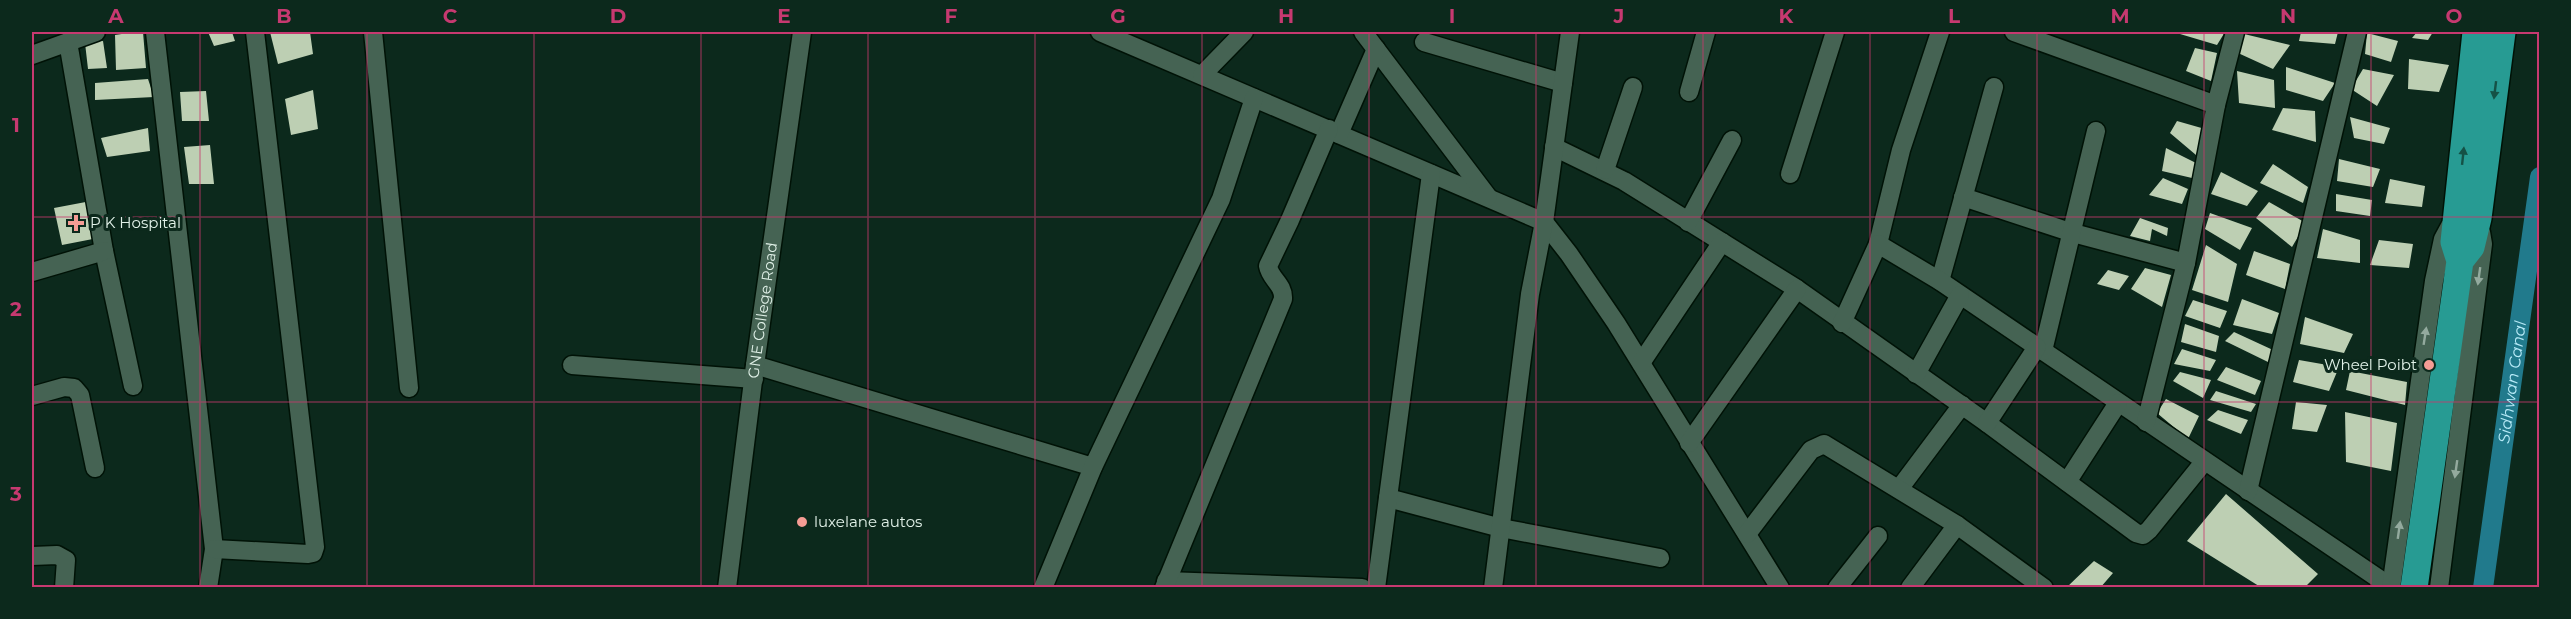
<svg xmlns="http://www.w3.org/2000/svg" width="2571" height="619" font-family="Montserrat,sans-serif">
<rect width="100%" height="100%" fill="#0c291c"/>
<g fill="none" stroke-linecap="round" stroke-linejoin="round">
<!-- canal -->
<path stroke="#217a8c" stroke-width="20" id="s1" d="M2483,588L2540,177"/>
</g>
<!-- building -->
<path fill="#bdcfb3" d="M135,32H143L146,68L116,70L115,35Z
M208,32H232L235,41L214,46Z
M270,32H310L313,54L278,64Z
M2181,32H2225L2217,45L2180,34Z
M2301,32H2338L2335,44L2299,41Z
M2417,32H2433L2428,40L2412,38Z
M2367,33L2398,41L2391,62L2365,54Z
M2244,34L2290,45L2273,69L2238,53Z
M103,41L107,68L88,69L85,43Z
M2195,48L2217,53L2211,81L2186,71Z
M2409,59L2449,65L2439,92L2408,89Z
M2286,67L2335,83L2323,101L2286,90Z
M2363,69L2394,75L2377,106L2351,89Z
M2237,71L2274,80L2275,108L2239,103Z
M148,79L154,97L95,100V83Z
M313,90L318,129L291,135L285,99Z
M206,91L209,121H182L180,92Z
M2283,108L2315,111L2316,142L2272,130Z
M2350,117L2390,128L2384,144L2354,138Z
M2177,121L2205,129L2196,155L2170,133Z
M148,128L150,151L107,157L101,138Z
M210,145L214,184H189L184,147Z
M2166,148L2196,163L2192,178L2162,171Z
M2339,159L2380,169L2373,187L2337,181Z
M2273,164L2308,187L2303,203L2260,183Z
M2221,172L2258,191L2247,206L2211,194Z
M2163,178L2188,189L2182,204L2149,195Z
M2390,179L2425,186L2422,207L2385,203Z
M2336,194L2372,200L2370,216L2336,211Z
M91,201L98,238L62,245L54,208Z
M2269,202L2306,223L2292,247L2256,218Z
M2210,213L2252,228L2240,250L2205,229Z
M2140,218L2168,228L2167,236L2152,229L2150,241L2130,236Z
M2323,229L2360,240V263L2317,258Z
M2379,240L2413,244L2409,268L2370,265Z
M2206,245L2237,264L2228,302L2192,290Z
M2254,251L2290,264L2285,289L2246,275Z
M2145,268L2171,275L2162,307L2131,289Z
M2108,270L2129,276L2119,290L2097,284Z
M2242,299L2279,313L2272,334L2233,325Z
M2193,300L2227,311L2220,328L2185,316Z
M2305,317L2353,334L2344,353L2300,344Z
M2185,324L2219,336L2216,352L2181,342Z
M2234,332L2273,350L2268,362L2225,341Z
M2182,349L2216,360L2210,371L2174,364Z
M2299,360L2339,367L2329,391L2293,382Z
M2226,367L2261,381L2255,395L2217,380Z
M2350,371L2407,382L2405,405L2346,390Z
M2180,372L2211,380L2203,398L2173,381Z
M2216,391L2256,404L2251,412L2210,400Z
M2166,399L2199,416L2188,439L2157,413Z
M2296,402L2327,405L2317,432L2292,429Z
M2218,410L2248,420L2241,434L2207,420Z
M2345,412L2397,423L2391,471L2346,462Z
M2226,494L2318,574L2304,588H2262L2187,541Z
M2094,561L2113,573L2100,588H2066Z"/>
<g fill="none" stroke-linecap="round" stroke-linejoin="round">
<defs>
<g id="minor">
<path d="M155,32L214,549L208,588"/>
<path d="M373,32L409,388"/>
<path d="M1100,32L1544,222L1569,254L1616,323L1780,588"/>
<path d="M1363,32L1488,197"/>
<path d="M2014,32L2216,105"/>
<path d="M68,42L104,251L133,386"/>
<path d="M1424,42L1563,83"/>
<path d="M32,55L96,32"/>
<path d="M1202,75L1244,32"/>
<path d="M1689,92L1706,32"/>
<path d="M1339,134L1376,49"/>
<path d="M1554,147L1624,181L1797,289L1987,423L2136,533L2143,535L2149,530L2204,462"/>
<path d="M1605,170L1633,87"/>
<path d="M1790,174L1835,32"/>
<path d="M1963,197L2073,233L2186,263"/>
<path d="M1688,222L1732,140"/>
<path d="M1878,244L1901,150L1940,32"/>
<path d="M32,272L104,251"/>
<path d="M1940,281L1994,87"/>
<path d="M1842,323L1878,244L1940,281L2391,587"/>
<path d="M2043,351L2096,131"/>
<path d="M1641,363L1722,242"/>
<path d="M572,365L754,379"/>
<path d="M755,365L1093,467"/>
<path d="M1916,374L1960,295"/>
<path d="M32,396L64,387L74,388L80,395L95,468"/>
<path d="M2146,422L2186,263L2216,105L2235,32"/>
<path d="M1987,423L2037,347"/>
<path d="M1689,443L1797,289"/>
<path d="M2067,482L2118,403"/>
<path d="M1899,489L1962,405"/>
<path d="M2248,491L2357,32"/>
<path d="M1388,498L1501,528L1660,558"/>
<path d="M1747,534L1811,450L1824,444L1957,525L2044,588"/>
<path d="M214,549L308,554L313,553L315,547L255,32"/>
<path d="M32,556L57,555L66,560L64,588"/>
<path d="M1166,581L1362,588"/>
<path id="s2" d="M727,588L755,365L802,32"/>
<path d="M1043,588L1093,467L1221,199L1254,98"/>
<path d="M1164,588L1283,299C1284,284 1270,279 1268,266L1290,220L1329,129"/>
<path d="M1376,588L1431,174"/>
<path d="M1493,588L1530,294L1544,222L1570,32"/>
<path d="M1837,588L1878,536"/>
<path d="M1910,588L1957,525"/>
<path d="M2391,588L2434,281L2443,239L2450,226"/>
<path d="M2439,588L2483,244L2481,232"/>
</g>
<path id="highway" d="M2460,261L2471,247L2478,218L2502,32
M2414,588L2460,261L2454,242L2476,32"/>
</defs>
<!-- minor casing -->
<use href="#minor" stroke="#001206" stroke-width="21"/>
<!-- highway casing -->
<use href="#highway" stroke="#001206" stroke-width="30"/>
<!-- minor -->
<use href="#minor" stroke="#456353" stroke-width="18"/>
<!-- highway -->
<use href="#highway" stroke="#279b93" stroke-width="27"/>
</g>
<!-- one-way arrows -->
<defs><path id="oneway-solid" d="M-6-.8H1V-3.2L6.5 0L1 3.2V.8H-6Z" transform="scale(1.5)"/></defs>
<g fill="#155146">
<use href="#oneway-solid" transform="translate(2495 90) rotate(97)"/>
<use href="#oneway-solid" transform="translate(2463 156) rotate(-84)"/>
</g>
<g fill="#93aa9e">
<use href="#oneway-solid" transform="translate(2479 276) rotate(98)"/>
<use href="#oneway-solid" transform="translate(2425 336) rotate(-81)"/>
<use href="#oneway-solid" transform="translate(2456 469) rotate(98)"/>
<use href="#oneway-solid" transform="translate(2399 530) rotate(-82)"/>
</g>
<!-- grid -->
<path fill="none" stroke="#c73970" stroke-width="1.5" stroke-opacity="0.55" d="M200,32V588M367,32V588M534,32V588M701,32V588M868,32V588M1035,32V588M1202,32V588M1369,32V588M1536,32V588M1703,32V588M1870,32V588M2037,32V588M2204,32V588M2371,32V588M32,217H2540M32,402H2540"/>
<!-- markers -->
<g fill="#f59c94" stroke="#0c291c" stroke-width="2">
<path d="M73 214h6v6h6v6h-6v6h-6v-6h-6v-6h6z"/>
<circle cx="2429" cy="365" r="6"/>
<circle cx="802" cy="522" r="6"/>
</g>
<g text-anchor="middle" stroke-width="6" stroke-linejoin="round" paint-order="stroke">
<!-- poi labels -->
<g font-size="15" fill="#e1f1e8" stroke="#0c291c" text-anchor="start">
<text x="90" y="228">P K Hospital</text>
<text x="2417" y="370" text-anchor="end">Wheel Poibt</text>
<text x="814" y="527">luxelane autos</text>
</g>
<!-- street labels -->
<g font-size="15" fill="#e1f1e8" stroke="#0c291c">
<text dy="5" stroke="none"><textPath href="#s2" startOffset="280">GNE College Road</textPath></text>
</g>
<!-- water labels -->
<g font-size="16" font-style="italic" fill="#baecf9" stroke="#0c291c">
<text dy="6" stroke="none"><textPath href="#s1" startOffset="208">Sidhwan Canal</textPath></text>
</g>
</g>
<!-- border -->
<rect width="2571" height="619" fill="none" stroke="#0c291c" stroke-width="66"/>
<rect x="33" y="33" width="2505" height="553" fill="none" stroke="#c73970" stroke-width="2"/>
<g font-size="20" text-anchor="middle" font-weight="bold" fill="#c73970">
<text x="116" y="23">A</text>
<text x="284" y="23">B</text>
<text x="450" y="23">C</text>
<text x="618" y="23">D</text>
<text x="784" y="23">E</text>
<text x="951" y="23">F</text>
<text x="1118" y="23">G</text>
<text x="1286" y="23">H</text>
<text x="1452" y="23">I</text>
<text x="1619" y="23">J</text>
<text x="1786" y="23">K</text>
<text x="1954" y="23">L</text>
<text x="2120" y="23">M</text>
<text x="2288" y="23">N</text>
<text x="2454" y="23">O</text>
<text x="16" y="132">1</text>
<text x="16" y="316">2</text>
<text x="16" y="501">3</text>
</g>
</svg>
